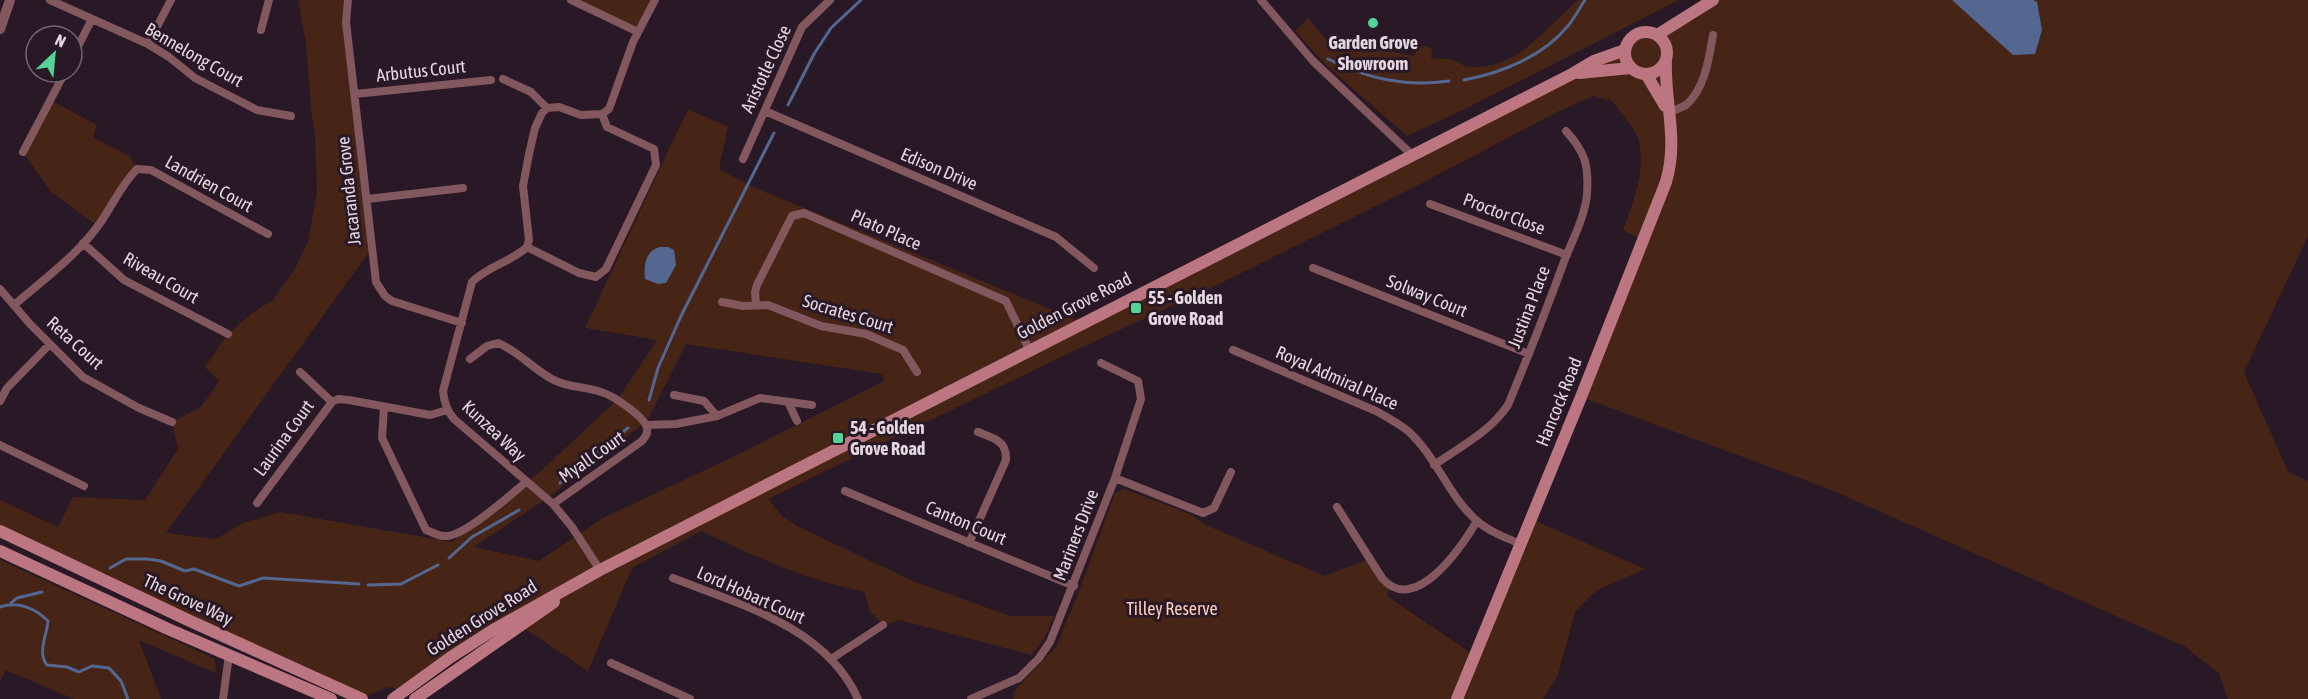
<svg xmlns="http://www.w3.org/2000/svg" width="2308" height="699" font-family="'Asap Condensed',sans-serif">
<rect width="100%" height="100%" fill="#291826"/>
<!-- green -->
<path fill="#472516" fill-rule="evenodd" d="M298,0H346L372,248L166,533L216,539L243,523L281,512L452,542L543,469L617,400L657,340L585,328L688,109L728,127L719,169L753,187L1082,322L1665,27L1713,0H2308V236L2244,372L2288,472L2308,481V699H2228L2219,673L2184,646L1829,489L1581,397L1643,240L1623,230C1633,203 1647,169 1638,139C1635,128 1619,111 1612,101L1593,96L1557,112L1420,184L1221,283L1063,356L768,499L782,516L799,527L915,582L1010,616H1054L1044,639L1031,655L900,620L883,625L870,611L864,591C807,582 753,555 701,531L632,568L588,671L521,626L584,580L405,690L387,687L363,698L0,532V500L58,527L73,497L145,500L178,449L172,422L201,407L219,381L205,367L228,334L252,313L273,300L295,269L308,241L317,193L315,137L311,109L306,43ZM686,344L882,374L884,381L735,456L603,518L539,561L474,547L546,499L647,421Z
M571,0H655L638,32Z
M1578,0H1679L1465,109L1407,136L1327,66L1295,31L1308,18L1326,39L1414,56L1417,45L1432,48L1431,58C1437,59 1443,58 1449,59C1457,60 1463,67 1471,67C1519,69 1546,27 1578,0Z
M50,100L97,125L93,138L129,156L137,169L98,226L51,192L23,152Z
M1124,489L1190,514L1206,525L1324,576L1369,559L1390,587L1387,596L1474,655L1531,519L1645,569L1597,590L1575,612L1558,675L1543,699H1013L1014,691L1056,647L1080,589L1115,493Z
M0,560L215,659L216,673L139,640L161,699H74L6,670L0,682Z"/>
<!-- water -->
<path fill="#536791" d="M1952,0H2033L2037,2L2042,30L2035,54L2013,55Z
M660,247H668L674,250L676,265L666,283L658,284L645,279C644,265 645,251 660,247Z"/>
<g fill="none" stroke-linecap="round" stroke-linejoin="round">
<!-- stream -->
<path stroke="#536791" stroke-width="3" d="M1328,59C1368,79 1405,87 1449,81
M1464,80C1501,73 1542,57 1567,27C1574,19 1579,9 1585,0
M788,105L814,54L831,28L861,0
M649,400L658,368L681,316L774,133
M593,456L628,428
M560,483L574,469
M449,558L472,537L519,510
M110,568L126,559H147L161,561L185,571L194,569L239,586L263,578L359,584
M368,585L401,584L438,565
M11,603L17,598L42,592
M0,607C18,601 35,608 48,621C47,635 37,653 47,665L67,667L79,672L92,666L109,668L121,681L128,699"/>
<!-- minor -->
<path stroke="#83575e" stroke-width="8" d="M50,0L148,44L169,57L195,78L257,110L291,116
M348,0L346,22L376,282L385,296L392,301L462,323
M571,0L638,32
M1261,0L1313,61L1411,154
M261,30L269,0
M148,44L171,0
M72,58L92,19
M503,79L531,92L547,108
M355,94L491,80
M559,107L581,115L602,114L607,127L654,149L656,165L606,269L596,277L579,273L527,247L529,240L523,186L529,154L535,128L542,113L547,108Z
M765,111L1056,237L1094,268
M1668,113C1674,110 1681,108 1686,105C1705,89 1709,58 1713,35
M602,114L609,109L633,42L655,0
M23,152L65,72
M743,159L802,27L830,0
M367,199L463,188
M1430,204L1567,255
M83,243L124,280L228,334
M527,247C511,262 488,266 472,282L443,391C444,403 447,411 454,419L553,504L572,527L600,570
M1313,268L1529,354
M0,289L30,324L83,377L139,408L172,422
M722,302L743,306L768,305L821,326L866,334L903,350L917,372
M14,305C43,280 75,257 98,226C112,207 120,186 137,169L151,170L268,234
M756,305L755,292L757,285L792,216L804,213L1006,301L1029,349
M1233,350L1376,411C1387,417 1398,423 1408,431C1436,456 1448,495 1476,520C1488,531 1506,538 1521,544
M470,359L487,346L498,343C518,351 533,369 552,379C567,388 585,386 601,392C612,395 646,417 647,429C648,434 645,437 642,441L553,504
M300,372L332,402
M674,395L704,401L717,416
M0,401L7,388L50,344
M788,402L797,421
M384,407L382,438L426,530C432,532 439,536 444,536C463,538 510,495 526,482
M647,425L676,424L717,416L760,398L812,405
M0,445L84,486
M1434,465C1460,447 1490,432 1508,405C1528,357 1547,308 1565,259C1573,239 1585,216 1587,194C1589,165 1585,152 1566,131
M1115,478L1203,513L1214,508L1231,472
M845,491L1074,586
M257,503L332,402L338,399L349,400L430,415L447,410
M1337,507L1382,578C1415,617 1462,546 1477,521
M969,543L1006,460C1007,441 994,438 978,432
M673,578C741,605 826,627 858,699
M831,659L883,625
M611,663L690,699
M223,699L229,655
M971,699L1019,678L1039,658L1050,642L1115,478L1141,399L1138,381L1101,363"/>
<!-- tertiary -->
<path stroke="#83575e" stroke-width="10" d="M0,29L10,0"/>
<!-- secondary -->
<path stroke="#bc7682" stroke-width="12" d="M1625 53a21 21 0 1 1 42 0a21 21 0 1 1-42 0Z
M1657,35L1713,0
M1579,73L1631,68
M1646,74L1665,106
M0,531L190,621L362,699
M0,551L168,629L331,699
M393,699L451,657L493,630L600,570L1572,74L1594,61L1625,50
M415,699L554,602
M1457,699L1581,397L1666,182C1679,138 1664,103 1666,59"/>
</g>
<!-- markers -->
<g fill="#53d396" stroke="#291826" stroke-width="2">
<circle cx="1373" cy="23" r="6"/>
<rect x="1130" y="302" width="12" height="12" rx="3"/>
<rect x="832" y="432" width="12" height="12" rx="3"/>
</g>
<g text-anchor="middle" stroke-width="6" stroke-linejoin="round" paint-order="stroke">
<!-- poi labels -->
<g font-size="18" font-weight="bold" fill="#e4d7e1" stroke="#291826" text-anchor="start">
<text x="1373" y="49" text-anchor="middle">Garden Grove<tspan x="1373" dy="21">Showroom</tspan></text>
<text x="1148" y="304">55 - Golden<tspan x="1148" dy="21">Grove Road</tspan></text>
<text x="850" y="434">54 - Golden<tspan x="850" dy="21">Grove Road</tspan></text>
</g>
<!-- street labels -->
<g font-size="18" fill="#e4d7e1" stroke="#291826">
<text transform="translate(194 55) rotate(30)" y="6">Bennelong Court</text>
<text transform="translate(766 69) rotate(-65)" y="6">Aristotle Close</text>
<text transform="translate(421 71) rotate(-6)" y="6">Arbutus Court</text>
<text transform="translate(939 169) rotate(23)" y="6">Edison Drive</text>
<text transform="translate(209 184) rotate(29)" y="6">Landrien Court</text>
<text transform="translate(349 191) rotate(-96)" y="6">Jacaranda Grove</text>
<text transform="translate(1504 214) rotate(21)" y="6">Proctor Close</text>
<text transform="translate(886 230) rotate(24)" y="6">Plato Place</text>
<text transform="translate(161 278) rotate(30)" y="6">Riveau Court</text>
<text transform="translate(1427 296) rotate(22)" y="6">Solway Court</text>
<text transform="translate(1074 306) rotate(-27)" y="6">Golden Grove Road</text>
<text transform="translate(1529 307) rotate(-69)" y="6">Justina Place</text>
<text transform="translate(848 314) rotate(17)" y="6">Socrates Court</text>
<text transform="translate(75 343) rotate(42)" y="6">Reta Court</text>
<text transform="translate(1337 378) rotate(24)" y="6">Royal Admiral Place</text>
<text transform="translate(1559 402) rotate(-68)" y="6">Hancock Road</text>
<text transform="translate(494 431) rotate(43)" y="6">Kunzea Way</text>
<text transform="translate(284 438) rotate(-54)" y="6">Laurina Court</text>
<text transform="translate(592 457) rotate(-35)" y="6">Myall Court</text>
<text transform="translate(966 523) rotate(23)" y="6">Canton Court</text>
<text transform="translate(1076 535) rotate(-69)" y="6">Mariners Drive</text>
<text transform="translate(751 595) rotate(24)" y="6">Lord Hobart Court</text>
<text transform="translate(188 600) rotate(25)" y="6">The Grove Way</text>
<text transform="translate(482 618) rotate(-32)" y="6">Golden Grove Road</text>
</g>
<!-- park labels -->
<g font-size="18" fill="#fdceba" stroke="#291826">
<text x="1172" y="615">Tilley Reserve</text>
</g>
</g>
<!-- north arrow -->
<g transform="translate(54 54) rotate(26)"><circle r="28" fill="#291826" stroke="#746471" stroke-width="1.5"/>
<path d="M0-4.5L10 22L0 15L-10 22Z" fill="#53d396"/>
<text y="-9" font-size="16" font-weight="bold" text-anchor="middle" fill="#e4d7e1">N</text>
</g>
</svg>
